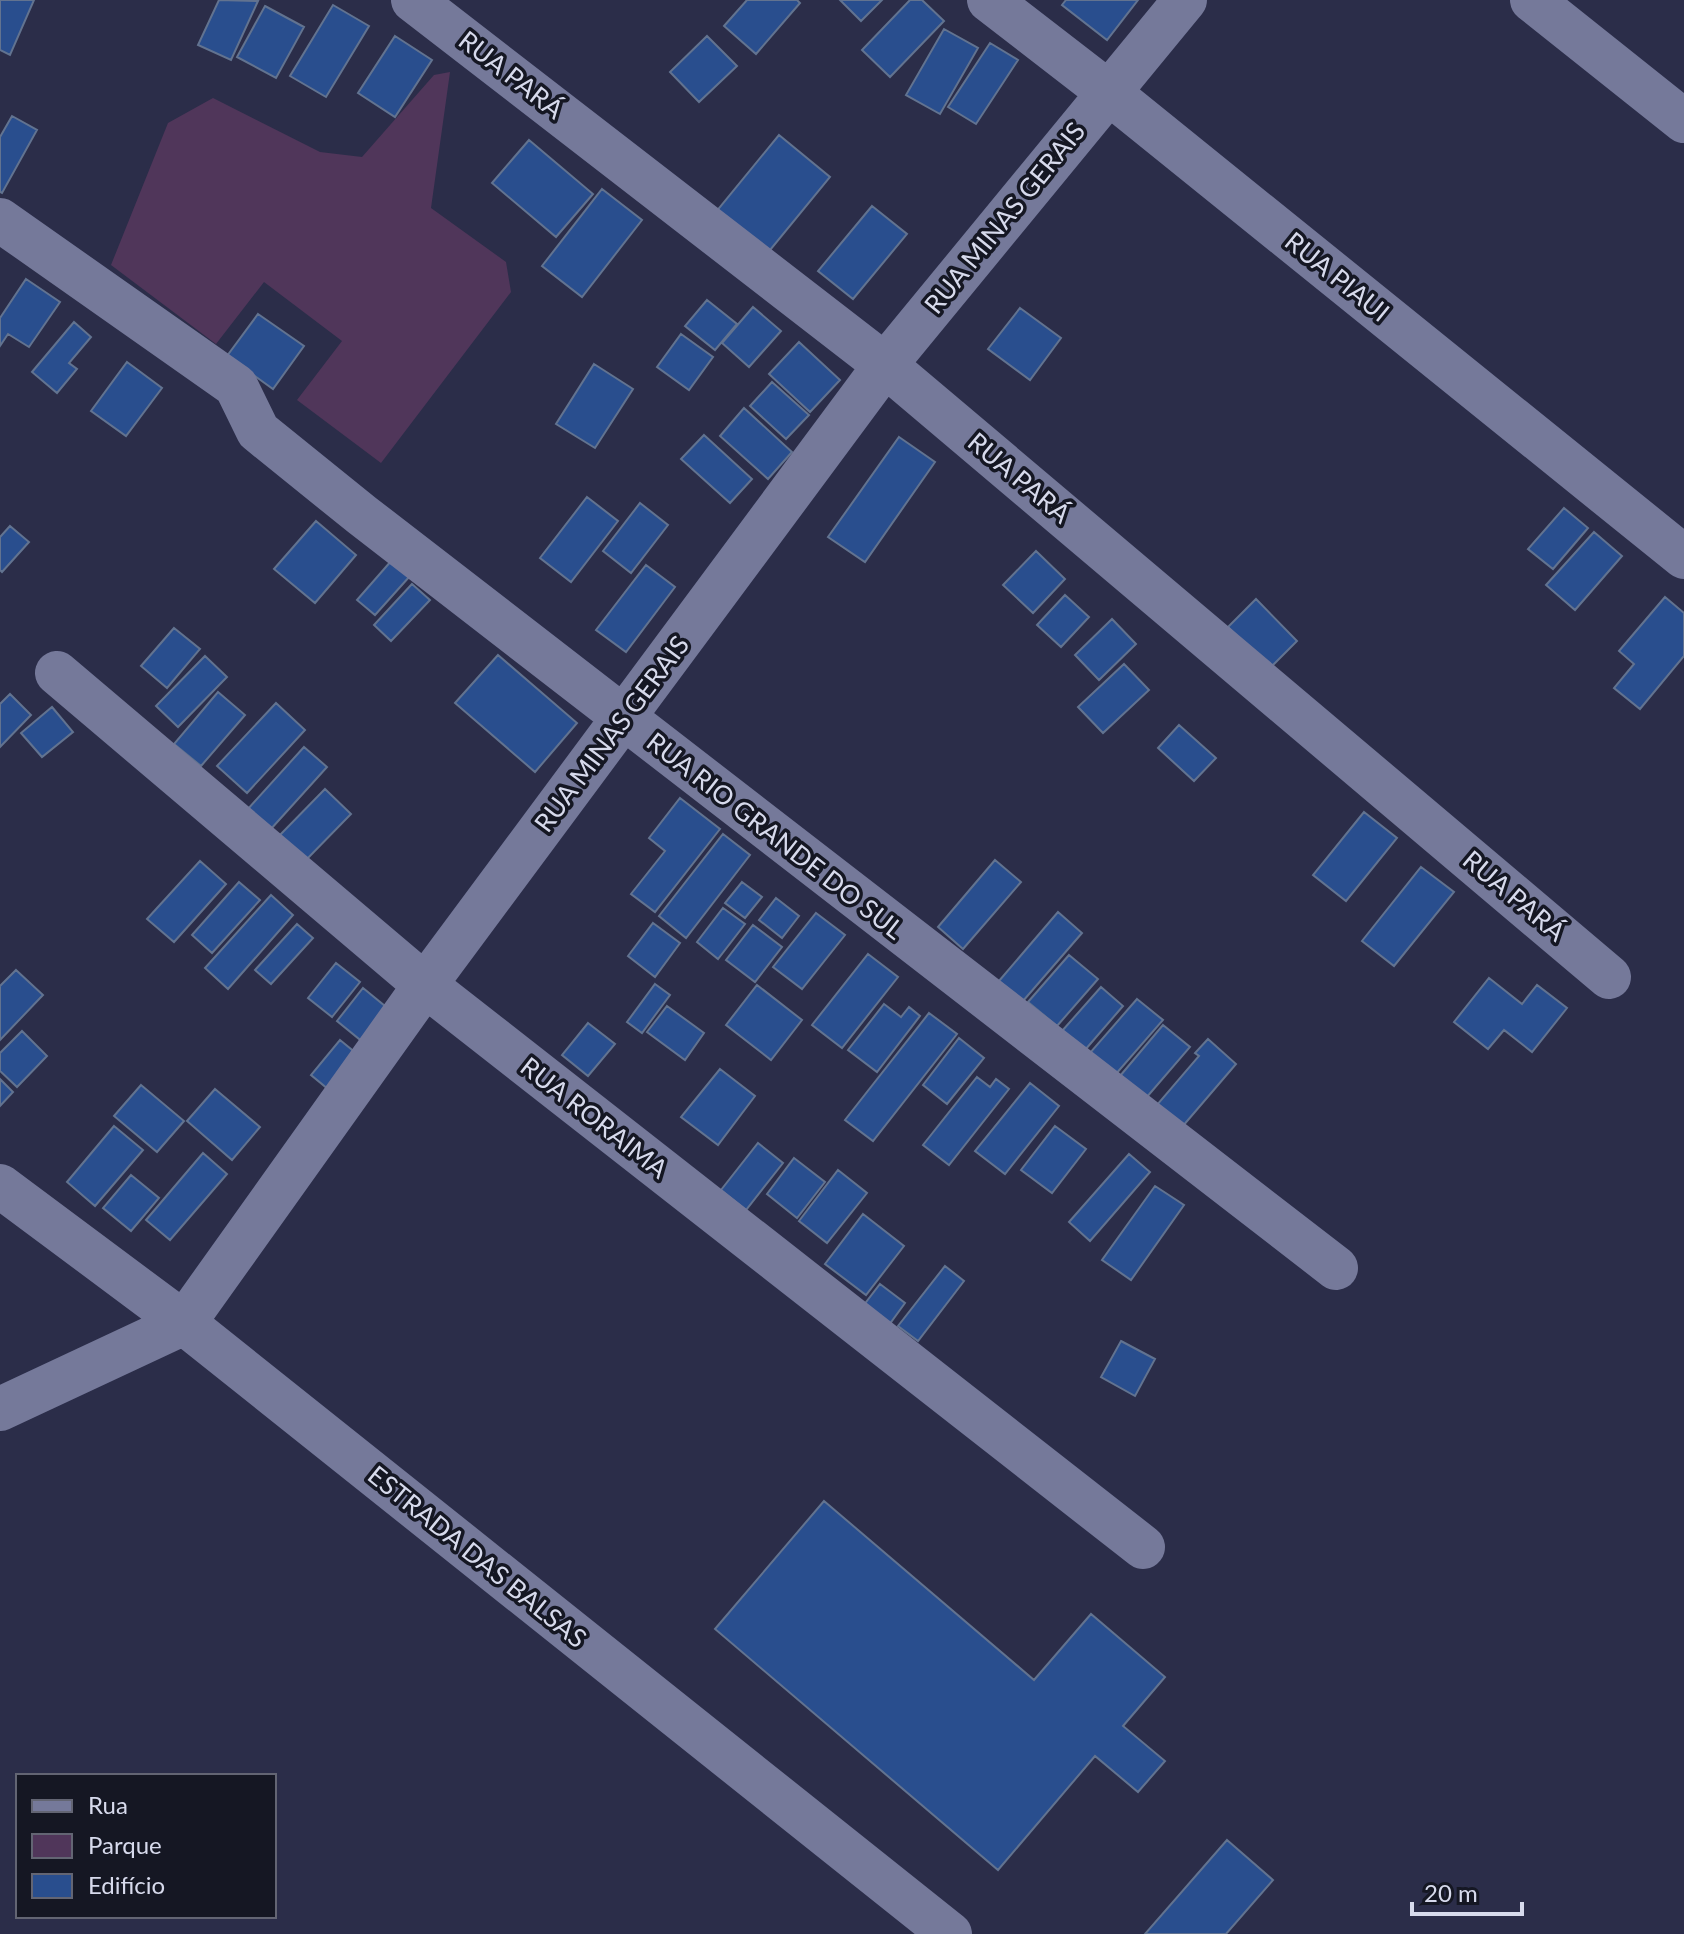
<svg xmlns="http://www.w3.org/2000/svg" width="1684" height="1934" font-family="Lato,sans-serif">
<rect width="100%" height="100%" fill="#2b2d49"/>
<!-- green -->
<path fill="#50365a" d="M450,72L431,208L506,262L511,292L381,463L297,400L342,341L264,282L216,344L111,265L168,123L213,98L320,152L362,157L434,75Z"/>
<!-- building -->
<path fill="#294e8e" stroke="#627390" stroke-width="2" d="M0,0H34L10,55L0,50Z
M219,0L258,1L231,60L198,45Z
M747,0H797L800,3L756,54L724,26Z
M840,0H882L861,21Z
M910,0H922L944,21L890,77L862,50Z
M1066,0H1138L1107,40L1062,5Z
M333,5L369,26L326,97L290,76Z
M265,6L304,27L276,78L237,57Z
M944,29L978,48L940,114L906,95Z
M395,36L432,60L395,117L358,93Z
M707,36L737,66L699,102L670,72Z
M990,43L1018,60L976,124L948,107Z
M12,116L37,130L2,193L0,192V137Z
M779,135L830,177L766,255L715,213Z
M529,140L593,194L556,237L492,183Z
M602,189L642,220L582,297L542,266Z
M872,206L907,234L853,299L818,271Z
M26,279L60,302L29,347L8,334L0,346V318Z
M707,300L737,324L715,350L685,326Z
M753,307L781,331L749,367L722,343Z
M1020,308L1061,338L1030,380L988,349Z
M258,314L304,346L273,389L227,356Z
M74,322L91,337L69,363L77,369L57,393L32,372Z
M681,334L713,357L689,390L657,367Z
M799,342L840,380L810,412L769,374Z
M127,362L162,388L126,436L91,411Z
M594,364L633,389L595,448L556,424Z
M772,382L809,415L786,439L750,406Z
M744,408L792,452L768,479L720,436Z
M704,435L752,479L730,503L681,459Z
M899,437L935,462L865,562L828,537Z
M587,497L618,521L571,582L540,558Z
M640,503L668,525L631,573L603,551Z
M1564,508L1588,528L1553,569L1528,549Z
M316,521L356,555L315,603L274,569Z
M10,526L29,542L2,572L0,570V537Z
M1594,532L1622,556L1575,610L1546,585Z
M1036,551L1065,579L1033,613L1003,585Z
M392,560L410,576L375,615L357,600Z
M646,565L675,587L626,652L596,630Z
M412,584L430,600L391,641L374,625Z
M1065,595L1089,617L1061,647L1037,625Z
M1665,597L1684,613V656L1640,709L1614,688L1634,664L1619,651Z
M1256,599L1297,641L1270,668L1228,627Z
M1112,619L1136,644L1099,680L1075,655Z
M174,628L200,649L167,688L141,666Z
M498,655L577,723L535,772L455,703Z
M205,656L227,677L178,727L156,706Z
M1124,664L1149,690L1103,733L1078,707Z
M218,692L245,715L201,766L174,744Z
M10,694L31,715L0,747V704Z
M276,703L305,730L247,793L217,766Z
M52,707L73,732L42,757L21,733Z
M1179,725L1216,758L1194,781L1158,748Z
M304,747L327,767L270,830L247,810Z
M325,789L351,814L303,863L277,838Z
M680,798L720,829L655,912L631,894L665,851L649,838Z
M1364,812L1397,838L1346,901L1313,875Z
M723,834L750,855L686,938L659,916Z
M995,860L1021,882L963,949L938,927Z
M200,861L226,884L174,942L147,919Z
M1421,867L1454,892L1394,966L1362,941Z
M239,882L260,900L212,953L192,935Z
M742,882L762,897L745,918L725,903Z
M271,895L293,915L228,989L205,968Z
M776,898L799,916L782,938L759,920Z
M723,908L745,924L718,959L697,942Z
M1058,912L1082,933L1023,1001L999,981Z
M816,913L845,935L802,989L773,967Z
M653,923L680,943L655,977L628,956Z
M297,924L313,938L271,984L255,970Z
M753,925L782,947L755,982L726,960Z
M868,954L898,977L842,1048L812,1025Z
M1069,955L1098,979L1057,1026L1028,1002Z
M336,963L360,982L332,1017L308,998Z
M16,970L43,995L0,1040V986Z
M1489,978L1522,1004L1537,985L1567,1008L1532,1052L1504,1030L1488,1049L1454,1022Z
M655,984L670,995L642,1033L627,1022Z
M757,985L802,1020L771,1060L726,1025Z
M1101,987L1123,1006L1085,1050L1062,1031Z
M363,988L391,1011L364,1043L337,1021Z
M1137,999L1163,1020L1115,1075L1089,1054Z
M884,1004L901,1017L909,1007L920,1016L877,1072L848,1050Z
M667,1006L704,1033L685,1060L647,1032Z
M929,1013L957,1034L873,1141L845,1120Z
M588,1023L615,1044L588,1076L562,1055Z
M1163,1025L1190,1047L1146,1098L1120,1076Z
M22,1031L47,1056L17,1087L0,1071V1053Z
M959,1038L984,1058L947,1104L923,1085Z
M1208,1039L1236,1064L1182,1127L1156,1106L1199,1056L1195,1053Z
M340,1040L357,1054L328,1089L311,1075Z
M720,1069L755,1096L718,1145L681,1117Z
M977,1077L990,1087L996,1079L1009,1089L949,1165L923,1145Z
M0,1079L13,1092L0,1106Z
M1030,1083L1059,1106L1005,1174L975,1151Z
M141,1085L184,1121L157,1152L114,1116Z
M215,1089L260,1127L232,1160L187,1121Z
M114,1126L143,1150L95,1206L67,1182Z
M1055,1126L1086,1149L1052,1193L1021,1170Z
M758,1143L783,1163L746,1210L721,1190Z
M203,1153L227,1174L170,1240L146,1220Z
M1129,1154L1150,1172L1090,1241L1069,1222Z
M794,1158L825,1182L797,1218L767,1194Z
M838,1170L867,1193L827,1243L799,1221Z
M131,1175L159,1198L131,1231L103,1208Z
M1155,1186L1184,1205L1131,1280L1102,1260Z
M863,1214L904,1246L866,1295L825,1264Z
M945,1266L964,1281L918,1341L898,1326Z
M880,1284L905,1303L886,1329L860,1310Z
M1121,1341L1155,1359L1135,1396L1101,1377Z
M824,1501L1034,1680L1091,1614L1165,1677L1123,1726L1165,1761L1138,1792L1095,1756L998,1870L715,1629Z
M1227,1840L1273,1880L1226,1934H1145Z"/>
<g fill="none" stroke-linecap="round" stroke-linejoin="round">
<!-- minor -->
<path stroke="#75799a" stroke-width="44" d="M413,0L885,365L1609,977
M989,0L1108,92L1684,557
M1532,0L1684,121
M0,220L236,386L258,431L362,515L1336,1268
M57,673L425,985L1143,1547
M0,1186L184,1323L950,1934
M0,1409L184,1323L425,985L885,365L1185,0"/>
</g>
<g text-anchor="middle" stroke-width="7" stroke-linejoin="round" paint-order="stroke">
<!-- street labels -->
<g font-size="26" fill="#d7daec" stroke="#151723">
<text transform="translate(511 75) rotate(38)" y="9">RUA PARÁ</text>
<text transform="translate(1005 218) rotate(-51)" y="9">RUA MINAS GERAIS</text>
<text transform="translate(1337 277) rotate(39)" y="9">RUA PIAUI</text>
<text transform="translate(1019 478) rotate(40)" y="9">RUA PARÁ</text>
<text transform="translate(612 734) rotate(-53)" y="9">RUA MINAS GERAIS</text>
<text transform="translate(775 836) rotate(38)" y="9">RUA RIO GRANDE DO SUL</text>
<text transform="translate(1514 896) rotate(40)" y="9">RUA PARÁ</text>
<text transform="translate(594 1118) rotate(38)" y="9">RUA RORAIMA</text>
<text transform="translate(477 1557) rotate(39)" y="9">ESTRADA DAS BALSAS</text>
</g>
</g>
<!-- legend -->
<rect x="16" y="1774" width="260" height="144" fill="#151723" stroke="#636573" stroke-width="2"/>
<rect x="32" y="1800" width="40" height="12" fill="#75799a" stroke="#636573" stroke-width="2"/>
<text x="88" y="1814" font-size="24" fill="#d7daec">Rua</text>
<rect x="32" y="1834" width="40" height="24" fill="#50365a" stroke="#636573" stroke-width="2"/>
<text x="88" y="1854" font-size="24" fill="#d7daec">Parque</text>
<rect x="32" y="1874" width="40" height="24" fill="#294e8e" stroke="#636573" stroke-width="2"/>
<text x="88" y="1894" font-size="24" fill="#d7daec">Edifício</text>
<!-- scale -->
<path d="M1412 1902v12h110v-12" fill="none" stroke="#d7daec" stroke-width="4"/>
<text x="1424" y="1902" font-size="24" fill="#d7daec" stroke="#151723" stroke-width="6" paint-order="stroke">20 m</text>
</svg>
